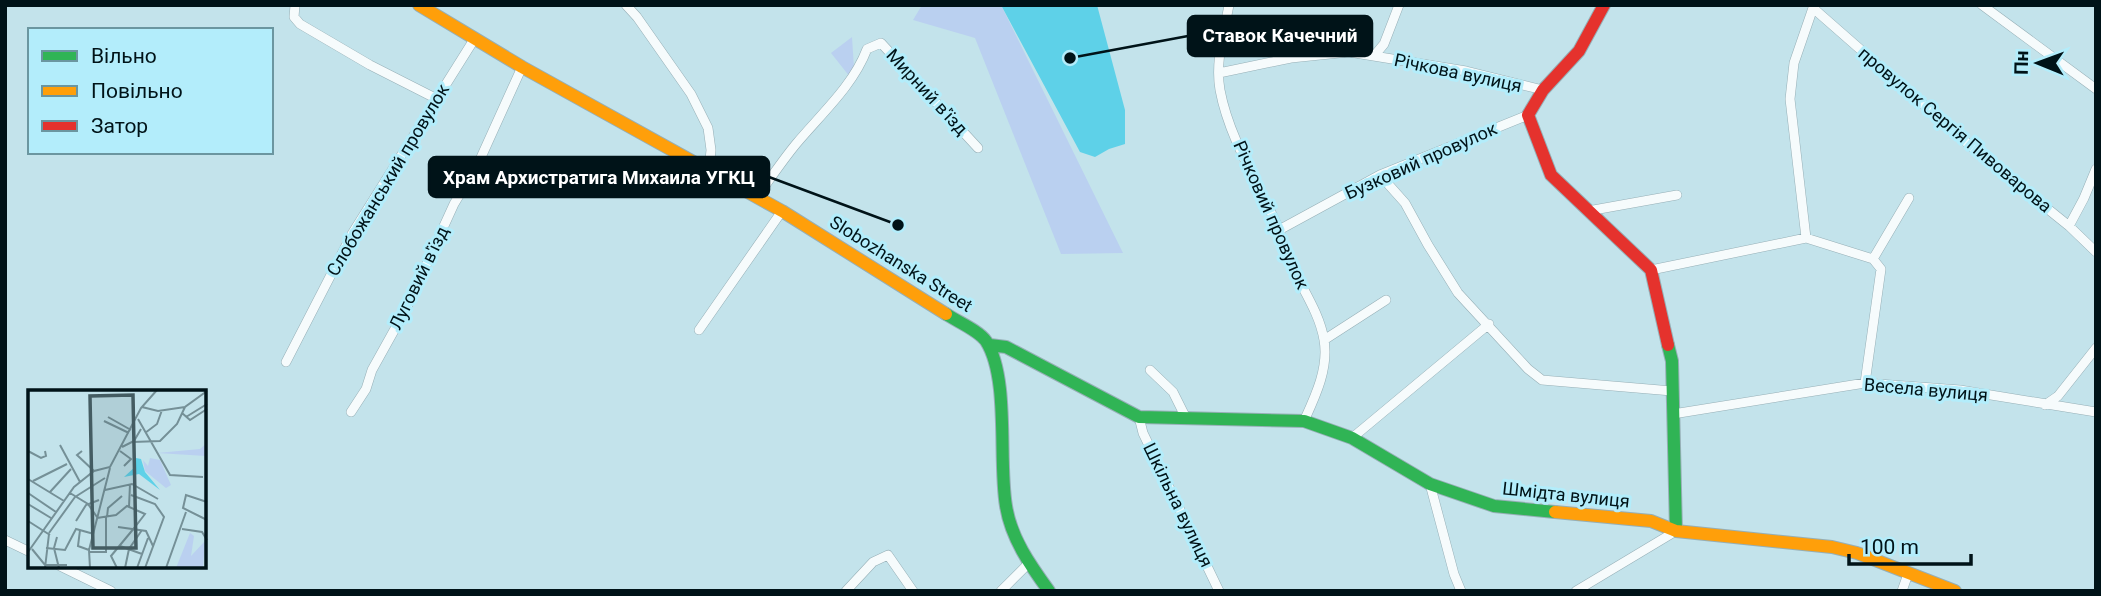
<svg xmlns="http://www.w3.org/2000/svg" width="2101" height="596" font-family="Roboto,sans-serif">
<rect width="100%" height="100%" fill="#c3e3eb"/>
<!-- green -->
<path fill="#bad0f0" d="M922,5H1001L1123,253L1061,254L975,38L913,20Z
M852,37L854,68L850,77L831,53Z"/>
<!-- water -->
<path fill="#5ed1e8" d="M1001,5H1097L1125,110V144L1109,149L1095,157L1080,152Z"/>
<g fill="none" stroke-linecap="round" stroke-linejoin="round">
<defs>
<path id="street" d="M295,5L294,17L300,24L370,65L437,99
M626,5L637,17L691,94L708,128L711,150L709,169
M1229,5C1224,32 1215,62 1220,90C1229,138 1258,183 1278,227C1282,237 1283,247 1288,257C1299,285 1319,310 1324,340C1329,368 1315,397 1304,421
M1982,5L2096,89
M1813,8L1982,156L2069,226L2096,252
M1374,56L1384,44L1399,5
M1219,73L1291,58L1349,52L1466,71L1543,90
M1380,175L1405,203L1428,245L1458,293L1528,369L1542,380L1672,391
M757,197C770,179 782,161 796,144C821,114 853,86 867,49L881,43L978,148
M1588,211L1677,195
M2069,226L2084,198L2096,169
M1279,230L1380,175L1528,115
M1806,238L1790,99L1794,63L1814,5
M1873,259L1909,198
M1651,270L1806,238L1873,259L1881,269L1865,383
M699,330L782,211
M1324,340L1386,300
M286,362L352,234L475,38
M1150,370L1173,392L1186,418
M2045,405L2058,396L2096,348
M351,412L366,389L372,370L406,309L454,204L478,164L522,67
M1673,414L1865,383L1960,390L2096,412
M1139,417L1143,433L1219,591
M1352,438L1489,324
M1430,484L1454,574L1461,591
M5,540L30,552
M60,566L111,591
M846,591L873,562L888,555L913,591
M1001,591L1029,563
M1576,591L1676,531
M1902,591L1908,574"/>
<path id="fast" d="M946,314C958,322 978,330 986,341C1010,379 998,460 1006,506C1011,538 1030,565 1049,591
M990,345L1006,347L1139,417L1304,421L1352,438L1430,484L1494,506L1555,512
M1668,345L1672,361L1676,531"/>
<path id="slow" d="M419,5L522,67L782,211L946,314
M1555,512L1651,521L1676,531L1832,547L1857,553L1955,591"/>
<path id="jam" d="M1604,5L1579,51L1543,90L1528,115L1551,175L1651,270L1668,345"/>
</defs>
<!-- street casing -->
<use href="#street" stroke="#96afb6" stroke-width="10"/>
<!-- fast casing -->
<use href="#fast" stroke="#96afb6" stroke-width="14"/>
<!-- slow casing -->
<use href="#slow" stroke="#96afb6" stroke-width="14"/>
<!-- jam casing -->
<use href="#jam" stroke="#96afb6" stroke-width="14"/>
<!-- street -->
<use href="#street" stroke="#f6fbfc" stroke-width="9"/>
<!-- fast -->
<use href="#fast" stroke="#30b455" stroke-width="12"/>
<!-- slow -->
<use href="#slow" stroke="#ff9f0a" stroke-width="12"/>
<!-- jam -->
<use href="#jam" stroke="#e5322d" stroke-width="12"/>
</g>
<g text-anchor="middle" stroke-width="6" stroke-linejoin="round" paint-order="stroke">
<!-- street labels -->
<g font-size="18" fill="#001318" stroke="#b3edfb">
<text transform="translate(1458 73) rotate(12)" y="6">Річкова вулиця</text>
<text transform="translate(927 92) rotate(47)" y="6">Мирний в'їзд</text>
<text transform="translate(1955 130) rotate(40)" y="6">провулок Сергія Пивоварова</text>
<text transform="translate(1421 161) rotate(-24)" y="6">Бузковий провулок</text>
<text transform="translate(388 180) rotate(-59)" y="6">Слобожанський провулок</text>
<text transform="translate(1271 215) rotate(66)" y="6">Річковий провулок</text>
<text transform="translate(901 264) rotate(32)" y="6">Slobozhanska Street</text>
<text transform="translate(419 278) rotate(-64)" y="6">Луговий в'їзд</text>
<text transform="translate(1926 390) rotate(5)" y="6">Весела вулиця</text>
<text transform="translate(1566 495) rotate(6)" y="6">Шмідта вулиця</text>
<text transform="translate(1178 505) rotate(64)" y="6">Шкільна вулиця</text>
</g>
</g>
<!-- overview -->
<g transform="translate(28 390)">
<rect width="178" height="178" fill="#c3e3eb"/>
<path d="M178,54V66L129,63L172,59ZM122,68L132,70L143,95L138,98L117,81L115,70L120,76ZM162,143L166,146L163,166L177,151L175,178H148Z" fill="#bad0f0"/>
<path d="M108,68L113,69L117,82L132,100L111,84L96,87L108,76Z" fill="#5ed1e8"/>
<path fill="none" stroke="#759097" stroke-width="2" d="M114,17L130,21L157,17M154,23L162,30L179,19M80,27L103,40M158,27L179,14M110,29L142,85L175,87M76,31L101,43M117,43L129,34L134,20M105,52L132,51L149,34L157,17L179,1M32,55L52,92M94,57L106,51L113,39M0,61L13,68L18,66L17,61M54,61L49,65L66,81M92,61L103,69L96,76M0,89L36,111M5,91L39,74M77,100L104,94L130,109M22,102L43,79M0,103L28,122M42,103L60,114L69,127M103,105L127,114L136,127L117,178M47,107L77,88M179,112L158,105L155,118L179,130M0,114L23,128M101,117L102,94M79,127L80,118L94,106M69,128L88,125L99,116L117,124L107,137M0,131L22,145M48,131L58,115L71,110M90,137L118,141L125,156M154,139L174,142L179,150M52,140L50,156L61,160M21,143L47,107M29,147L26,158L31,178M92,156L114,164M18,158L37,160L48,139L66,144M4,159L17,175H39M0,162L46,97L66,81L82,77L113,18L129,0M61,162H78V127M17,178L21,144M62,178L61,160L82,78M89,178L83,166L107,137M97,178L101,159L114,140M109,178L120,148M138,178L158,122"/>
<path fill="#445c62" fill-opacity="0.15" stroke="#445c62" stroke-width="3.5" d="M105,5L108,158H65L62,6Z"/>
<rect width="178" height="178" fill="none" stroke="#001318" stroke-width="3.5"/>
</g>
<!-- callouts -->
<path fill="none" stroke="#001318" stroke-width="2.5" d="M1070 58L1188 36M898 225L769 177"/>
<g fill="#001318" stroke="#b3edfb" stroke-width="2.5">
<circle cx="1070" cy="58" r="7"/>
<circle cx="898" cy="225" r="7"/>
</g>
<g fill="#001318" stroke="#001318" stroke-width="2.5">
<rect x="1188" y="16" width="184" height="40" rx="7"/>
<rect x="429" y="157" width="340" height="40" rx="7"/>
</g>
<g font-size="19" text-anchor="middle" font-weight="bold" fill="#fff">
<text x="1280" y="42">Ставок Качечний</text>
<text x="599" y="184">Храм Архистратига Михаила УГКЦ</text>
</g>
<!-- border -->
<rect width="2101" height="596" fill="none" stroke="#001318" stroke-width="14"/>
<!-- legend -->
<rect x="28" y="28" width="245" height="126" fill="#b3edfb" stroke="#6b96a0" stroke-width="2"/>
<rect x="42" y="51" width="35" height="10" fill="#30b455" stroke="#6b96a0" stroke-width="2"/>
<text x="91" y="63" font-size="21" fill="#001318">Вільно</text>
<rect x="42" y="86" width="35" height="10" fill="#ff9f0a" stroke="#6b96a0" stroke-width="2"/>
<text x="91" y="98" font-size="21" fill="#001318">Повільно</text>
<rect x="42" y="121" width="35" height="10" fill="#e5322d" stroke="#6b96a0" stroke-width="2"/>
<text x="91" y="133" font-size="21" fill="#001318">Затор</text>
<!-- north arrow -->
<g transform="translate(2038 63) rotate(271)" stroke="#b3edfb" stroke-width="5" paint-order="stroke">
<path d="M0-5L12 26L0 18L-12 26Z" fill="#001318"/>
<text y="-10" font-size="19" font-weight="bold" text-anchor="middle" fill="#001318">Пн</text>
</g>
<!-- scale -->
<path d="M1849 554v10h122v-10" fill="none" stroke="#001318" stroke-width="3.5"/>
<text x="1860" y="554" font-size="21" fill="#001318" stroke="#b3edfb" stroke-width="5" paint-order="stroke">100 m</text>
</svg>
